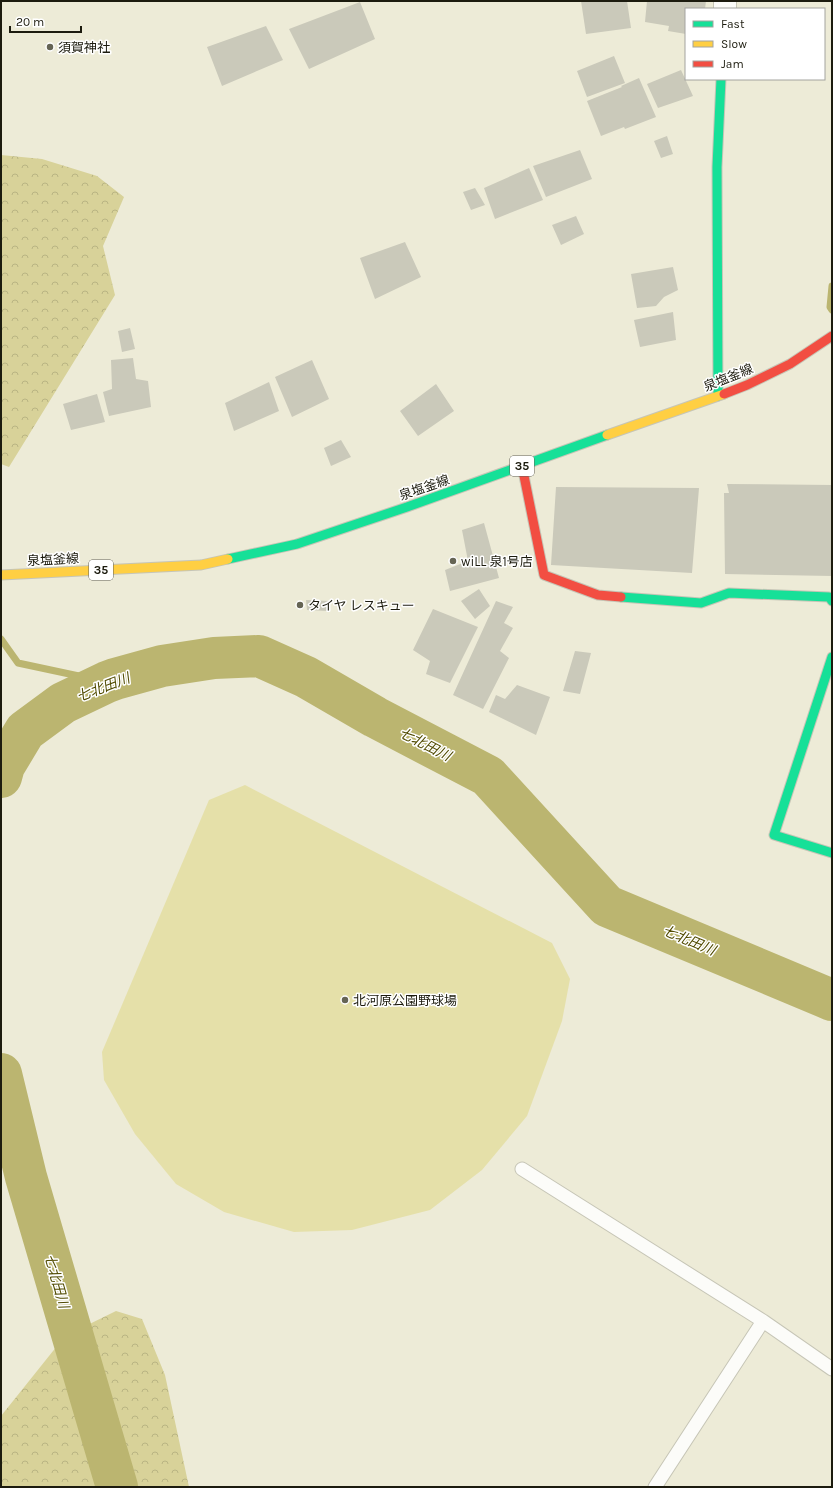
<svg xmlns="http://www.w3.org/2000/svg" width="833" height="1488" font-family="Karla,'Noto Sans JP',sans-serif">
<defs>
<pattern id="forest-crowns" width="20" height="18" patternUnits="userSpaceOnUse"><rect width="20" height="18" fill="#d8d299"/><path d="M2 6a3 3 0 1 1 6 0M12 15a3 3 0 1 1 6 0" fill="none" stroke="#b9b483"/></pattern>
</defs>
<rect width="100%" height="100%" fill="#edebd7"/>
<!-- forest -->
<path fill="url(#forest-crowns)" d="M1,155L42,159L97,176L124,197L103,246L115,295L9,467L1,464Z
M116,1311L142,1319L165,1375L189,1487H1V1416L65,1336Z"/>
<!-- park -->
<path fill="#e5e0a9" d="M245,785L552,943L570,979L562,1021L527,1116L482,1170L430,1210L352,1230L294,1232L224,1212L176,1184L135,1134L104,1080L102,1052L209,800Z"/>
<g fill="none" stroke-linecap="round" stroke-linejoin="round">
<!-- stream -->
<path stroke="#bbb570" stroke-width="7" d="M832,286L830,307L832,310
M1,639L18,663L107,682"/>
<!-- river -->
<path stroke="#bbb570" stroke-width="42" d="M1,777L4,766L25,731L63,703L107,682L115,679L162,666L214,658L259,656L306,677L375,717L488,776L607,906L832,1000
M1,1074L26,1177L117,1487"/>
</g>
<!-- building -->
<path fill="#cac9ba" d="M581,1H627L631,28L586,34Z
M647,1H706L705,9H686V34L668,31L669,26L645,22Z
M360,2L375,39L309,69L289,29Z
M266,26L283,60L222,86L207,47Z
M614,56L625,83L587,97L577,71Z
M681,70L693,96L658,108L647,84Z
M639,78L656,117L625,129L624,127L601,136L587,101L622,87L621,86Z
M667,136L673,154L661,158L654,141Z
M580,150L592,179L546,197L533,166Z
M529,168L543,200L495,219L484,188Z
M475,188L485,205L471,210L463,192Z
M576,216L584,234L561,245L552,225Z
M405,242L421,277L375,299L360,258Z
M673,267L678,290L664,297L656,306L637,308L631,274Z
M673,312L676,340L640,347L634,320Z
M130,328L135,349L122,352L118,331Z
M133,358L136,379L148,381L151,407L109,416L103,392L112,389L111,360Z
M312,360L329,399L292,417L275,377Z
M269,382L279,411L234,431L225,403Z
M436,384L454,411L418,436L400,411Z
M97,394L105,422L71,430L63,404Z
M341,440L351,457L331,466L324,448Z
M727,484L832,485V576L725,574L724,493H729Z
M556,487L699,488L692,573L551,565Z
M484,523L499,578L450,591L445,570L468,561L462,530Z
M479,589L490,606L475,619L461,601Z
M306,600L330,601L328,611L307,610Z
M496,601L513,607L504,623L513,628L500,651L509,658L483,709L453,695Z
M433,609L478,627L450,683L426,674L430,661L413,650Z
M575,651L591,653L580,694L563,691Z
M517,685L550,697L536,735L489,712L496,695L505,699Z"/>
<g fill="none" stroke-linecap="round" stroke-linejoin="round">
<defs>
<path id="lane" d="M522,1169L763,1321
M655,1487L763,1321L832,1369"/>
<path id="street" d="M725,9V1"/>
<path id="fast" d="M718,396L717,167L721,79
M228,559L297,544L407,507L607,435
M621,597L701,603L729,593L829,597L832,601
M832,657L774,835L832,853"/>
<path id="slow" d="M607,435L724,394
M1,575L201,565L228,559"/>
<path id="jam" d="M724,394L747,385L790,364L832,336
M522,466L544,575L598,595L621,597"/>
</defs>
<!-- lane casing -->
<use href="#lane" stroke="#c6c5b6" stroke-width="15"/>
<!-- street casing -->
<use href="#street" stroke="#c6c5b6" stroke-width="24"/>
<!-- fast casing -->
<use href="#fast" stroke="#c6c5b6" stroke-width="11"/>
<!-- slow casing -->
<use href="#slow" stroke="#c6c5b6" stroke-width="11"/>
<!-- jam casing -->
<use href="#jam" stroke="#c6c5b6" stroke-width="11"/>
<!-- lane -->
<use href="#lane" stroke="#fcfcf9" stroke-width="13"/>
<!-- street -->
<use href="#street" stroke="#fcfcf9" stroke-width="22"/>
<!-- fast -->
<use href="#fast" stroke="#16e098" stroke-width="9"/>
<!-- slow -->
<use href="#slow" stroke="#ffcf43" stroke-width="9"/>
<!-- jam -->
<use href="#jam" stroke="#f24e42" stroke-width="9"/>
</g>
<!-- markers -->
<g fill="#656454" stroke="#fff" stroke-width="1.5">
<circle cx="50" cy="47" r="4"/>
<circle cx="453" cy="561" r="4"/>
<circle cx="300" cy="605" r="4"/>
<circle cx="345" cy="1000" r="4"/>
</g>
<g text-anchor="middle" stroke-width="3" stroke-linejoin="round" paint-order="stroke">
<!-- shield labels -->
<g fill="#fff" stroke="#605f56" stroke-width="1">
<rect x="510" y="456" width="24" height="20" rx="3"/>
<rect x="89" y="560" width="24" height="20" rx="3"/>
</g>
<g font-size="12" font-weight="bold" fill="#1c1b0e">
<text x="522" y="470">35</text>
<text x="101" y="574">35</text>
</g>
<!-- poi labels -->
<g font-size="13" fill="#1c1b0e" stroke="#fff" text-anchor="start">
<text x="58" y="52">須賀神社</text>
<text x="461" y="566">wiLL 泉1号店</text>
<text x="308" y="610">タイヤ レスキュー</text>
<text x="353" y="1005">北河原公園野球場</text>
</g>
<!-- street labels -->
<g font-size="13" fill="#1c1b0e" stroke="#fff">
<text transform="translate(728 377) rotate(-22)" y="5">泉塩釜線</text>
<text transform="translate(424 487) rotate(-19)" y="5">泉塩釜線</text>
<text transform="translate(53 559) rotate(-3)" y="5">泉塩釜線</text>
</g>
<!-- water labels -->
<g font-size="14" font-style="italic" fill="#514b01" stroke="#fff">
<text transform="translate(103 687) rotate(-21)" y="5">七北田川</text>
<text transform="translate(425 744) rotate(27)" y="5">七北田川</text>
<text transform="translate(689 940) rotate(23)" y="5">七北田川</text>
<text transform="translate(57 1281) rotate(74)" y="5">七北田川</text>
</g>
</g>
<!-- border -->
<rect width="833" height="1488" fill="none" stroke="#1c1b0e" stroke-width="4"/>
<!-- legend -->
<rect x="685" y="8" width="140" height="72" fill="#ffffff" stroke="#a4a49f"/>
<rect x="693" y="21" width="20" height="6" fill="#16e098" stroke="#a4a49f"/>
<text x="721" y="28" font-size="12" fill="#1c1b0e">Fast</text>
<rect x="693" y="41" width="20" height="6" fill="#ffcf43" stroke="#a4a49f"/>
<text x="721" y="48" font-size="12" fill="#1c1b0e">Slow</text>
<rect x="693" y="61" width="20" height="6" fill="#f24e42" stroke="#a4a49f"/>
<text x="721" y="68" font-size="12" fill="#1c1b0e">Jam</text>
<!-- scale -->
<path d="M10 26v6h71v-6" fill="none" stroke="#1c1b0e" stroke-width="2"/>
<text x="16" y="26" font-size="12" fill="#1c1b0e" stroke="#ffffff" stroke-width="3" paint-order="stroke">20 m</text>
</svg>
